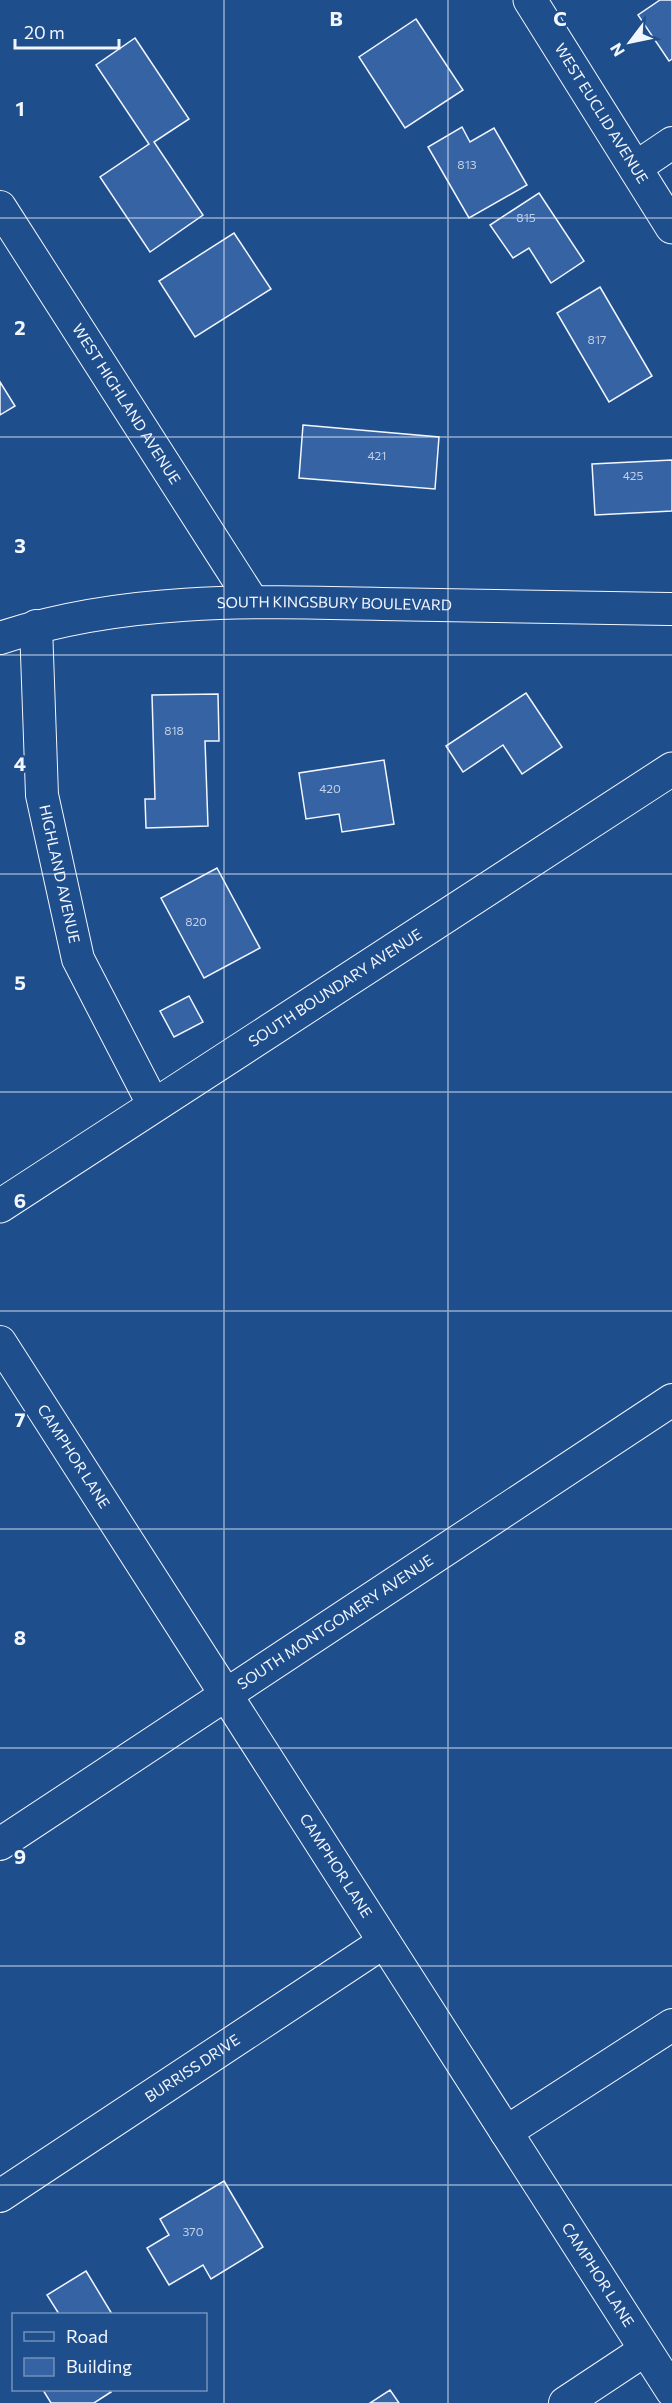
<svg xmlns="http://www.w3.org/2000/svg" width="672" height="2403" font-family="Commissioner,sans-serif">
<rect width="100%" height="100%" fill="#1f4e8c"/>
<!-- building -->
<path fill="#3563a3" stroke="#f2f6ff" stroke-width="1.5" d="M660,0H672V59L669,61L638,15Z
M416,19L463,90L405,128L359,57Z
M135,38L189,119L154,142L203,215L150,252L100,177L149,144L96,65Z
M462,127L470,142L494,128L527,185L469,218L428,147Z
M539,193L584,261L551,283L529,248L513,258L490,225Z
M234,233L271,289L195,337L159,281Z
M600,287L652,376L609,402L557,313Z
M0,382L15,406L0,415Z
M303,425L439,437L435,489L299,478Z
M672,460V511L595,515L592,464Z
M526,693L562,747L522,774L503,745L463,772L446,746Z
M218,694L219,741H205L208,826L146,828L145,799H155L152,695Z
M384,760L394,824L342,832L339,814L306,819L299,773Z
M217,868L260,948L204,978L161,898Z
M189,996L203,1022L174,1037L160,1011Z
M224,2181L263,2247L211,2279L203,2265L169,2285L147,2248L169,2235L160,2219Z
M86,2271L112,2314H59L47,2295Z
M43,2390H109L111,2392L94,2403H51Z
M390,2390L399,2403H370Z"/>
<g fill="none" stroke-linecap="round" stroke-linejoin="round">
<defs>
<g id="minor">
<path d="M635,168L672,143"/>
<path id="s1" d="M0,207L252,601"/>
<path id="s2" d="M36,626L42,795L78,959L153,1104"/>
<path id="s3" d="M0,638C123,597 254,601 382,604C478,606 575,608 672,609"/>
<path id="s4" d="M0,1342L672,2391"/>
<path id="s5" d="M0,1844L672,1400"/>
<path d="M506,2132L672,2025"/>
<path id="s6" d="M0,2196L384,1942"/>
<path d="M565,2403L645,2350"/>
</g>
<g id="tertiary">
<path id="s7" d="M530,0L672,227"/>
<path id="s8" d="M0,1206L672,769"/>
</g>
</defs>
<!-- minor casing -->
<use href="#minor" stroke="#f2f6ff" stroke-width="34"/>
<!-- tertiary casing -->
<use href="#tertiary" stroke="#f2f6ff" stroke-width="35"/>
<!-- minor -->
<use href="#minor" stroke="#1f4e8c" stroke-width="32"/>
<!-- tertiary -->
<use href="#tertiary" stroke="#1f4e8c" stroke-width="33"/>
</g>
<!-- grid -->
<path fill="none" stroke="#f2f6ff" stroke-width="1.5" stroke-opacity="0.55" d="M224,0V2403M448,0V2403M0,218H672M0,437H672M0,655H672M0,874H672M0,1092H672M0,1311H672M0,1529H672M0,1748H672M0,1966H672M0,2185H672"/>
<g text-anchor="middle" stroke-width="4.5" stroke-linejoin="round" paint-order="stroke">
<!-- number labels -->
<g font-size="12" fill="#c3d1e8">
<text x="467" y="169">813</text>
<text x="526" y="222">815</text>
<text x="597" y="344">817</text>
<text x="377" y="460">421</text>
<text x="633" y="480">425</text>
<text x="174" y="735">818</text>
<text x="330" y="793">420</text>
<text x="196" y="926">820</text>
<text x="193" y="2236">370</text>
</g>
<!-- street labels -->
<g font-size="15" fill="#f2f6ff" stroke="#1f4e8c">
<text dy="5" stroke="none"><textPath href="#s7" startOffset="134">WEST EUCLID AVENUE</textPath></text>
<text dy="5" stroke="none"><textPath href="#s1" startOffset="234">WEST HIGHLAND AVENUE</textPath></text>
<text dy="5" stroke="none"><textPath href="#s3" startOffset="338">SOUTH KINGSBURY BOULEVARD</textPath></text>
<text dy="5" stroke="none"><textPath href="#s2" startOffset="250">HIGHLAND AVENUE</textPath></text>
<text dy="5" stroke="none"><textPath href="#s8" startOffset="400">SOUTH BOUNDARY AVENUE</textPath></text>
<text dy="5" stroke="none"><textPath href="#s4" startOffset="136">CAMPHOR LANE</textPath></text>
<text dy="5" stroke="none"><textPath href="#s5" startOffset="402">SOUTH MONTGOMERY AVENUE</textPath></text>
<text dy="5" stroke="none"><textPath href="#s4" startOffset="622">CAMPHOR LANE</textPath></text>
<text dy="5" stroke="none"><textPath href="#s6" startOffset="231">BURRISS DRIVE</textPath></text>
<text dy="5" stroke="none"><textPath href="#s4" startOffset="1108">CAMPHOR LANE</textPath></text>
</g>
</g>
<g font-size="20" text-anchor="middle" font-weight="bold" fill="#f2f6ff" stroke="#1f4e8c" stroke-width="4.5" stroke-linejoin="round" paint-order="stroke">
<text x="336" y="26">B</text>
<text x="560" y="26">C</text>
<text x="20" y="116">1</text>
<text x="20" y="335">2</text>
<text x="20" y="553">3</text>
<text x="20" y="771">4</text>
<text x="20" y="990">5</text>
<text x="20" y="1208">6</text>
<text x="20" y="1427">7</text>
<text x="20" y="1645">8</text>
<text x="20" y="1864">9</text>
</g>
<!-- legend -->
<rect x="12" y="2313" width="195" height="78" fill="#1f4e8c" stroke="#7391ba" stroke-width="1.5"/>
<rect x="24" y="2332" width="30" height="9" fill="#1f4e8c" stroke="#7391ba" stroke-width="1.5"/>
<text x="66" y="2343" font-size="18" fill="#f2f6ff">Road</text>
<rect x="24" y="2358" width="30" height="18" fill="#3563a3" stroke="#7391ba" stroke-width="1.5"/>
<text x="66" y="2373" font-size="18" fill="#f2f6ff">Building</text>
<!-- north arrow -->
<g transform="translate(630 42) rotate(238)" stroke="#1f4e8c" stroke-width="4.5" paint-order="stroke">
<path d="M0-4.5L10 22L0 15L-10 22Z" fill="#f2f6ff"/>
<text y="-9" font-size="16" font-weight="bold" text-anchor="middle" fill="#f2f6ff">N</text>
</g>
<!-- scale -->
<path d="M15 39v9h104v-9" fill="none" stroke="#f2f6ff" stroke-width="3"/>
<text x="24" y="39" font-size="18" fill="#f2f6ff" stroke="#1f4e8c" stroke-width="4.5" paint-order="stroke">20 m</text>
</svg>
